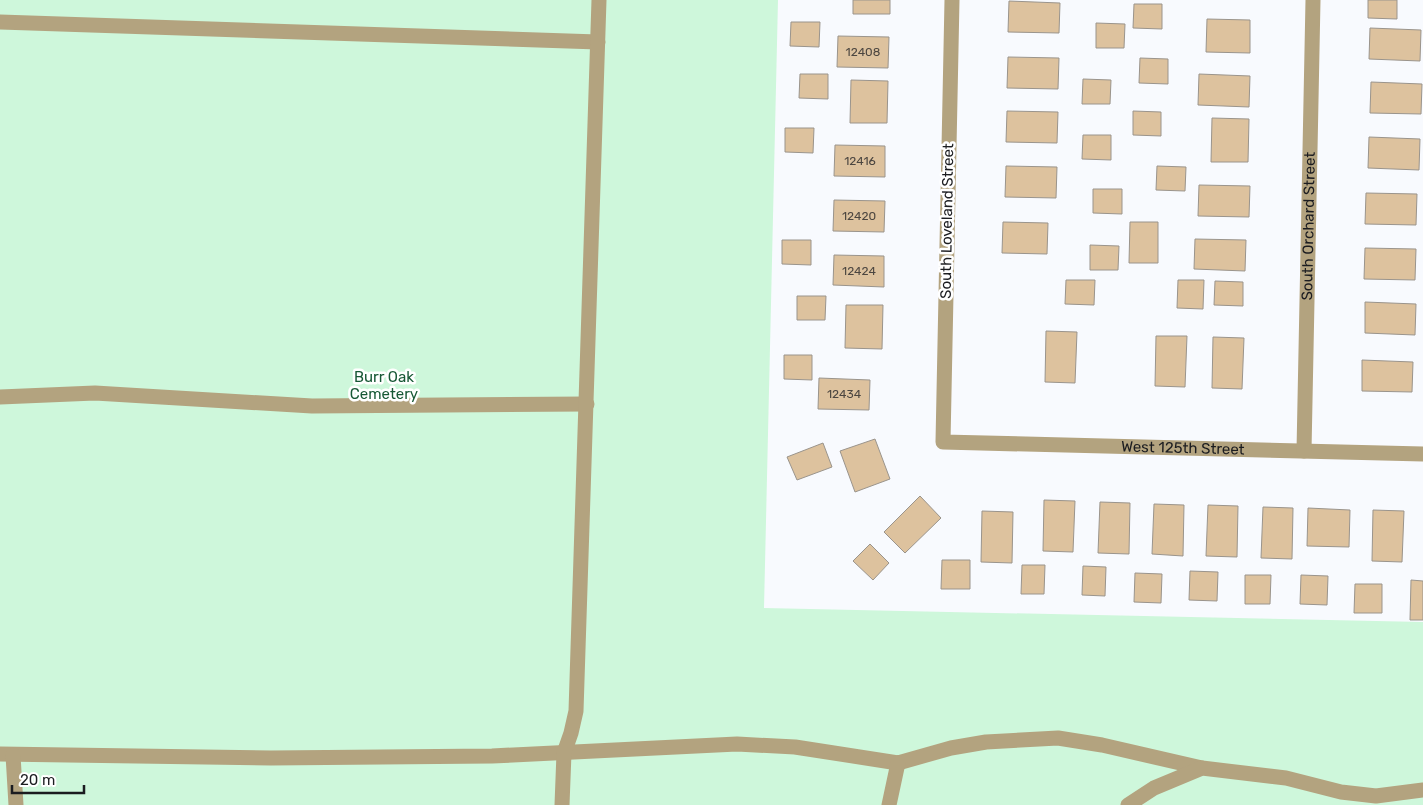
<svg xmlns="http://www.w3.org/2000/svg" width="1423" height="805" font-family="Rubik,sans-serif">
<rect width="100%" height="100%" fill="#f8fafe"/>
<!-- green -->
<path fill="#cef7db" d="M0,0H778L764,608L1423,622V805H0Z"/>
<!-- building -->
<path fill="#ddc29e" stroke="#9a948c" d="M853,0H890V14H853Z
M1368,0H1397V19L1368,18Z
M1009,1L1060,3L1059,33L1008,32Z
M1134,4H1162V29L1133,28Z
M1207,19L1250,20V53L1206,52Z
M791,22H820L819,47L790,46Z
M1096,23L1125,24L1124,48H1096Z
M1370,28L1421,30L1420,61L1369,59Z
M838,36L889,37L888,68L837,67Z
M1008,57L1059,58L1058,89L1007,88Z
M1140,58L1168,59V84L1139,83Z
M800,74H828V99L799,98Z
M1199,74L1250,76L1249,107L1198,105Z
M1083,79L1111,80L1110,104H1082Z
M851,80L888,81L887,123H850Z
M1371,82L1422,84L1421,114L1370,113Z
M1007,111L1058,112L1057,143L1006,142Z
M1133,111L1161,112V136L1133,135Z
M1212,118L1249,119L1248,162H1211Z
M785,128H814L813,153L785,152Z
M1083,135H1111V160L1082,159Z
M1369,137L1420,139L1419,170L1368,168Z
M835,145L885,146V177L834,176Z
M1006,166L1057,167L1056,198L1005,197Z
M1157,166L1186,167L1185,191L1156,190Z
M1199,185L1250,186L1249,217L1198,216Z
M1093,189H1122V214L1093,213Z
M1366,193L1417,194L1416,225L1365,224Z
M834,200L885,201L884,232L833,231Z
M1003,222L1048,223L1047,254L1002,253Z
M1130,222H1158V263H1129Z
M1195,239L1246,240L1245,271L1194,269Z
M782,240H811V265L782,264Z
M1090,245L1119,246L1118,270H1090Z
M1365,248L1416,249L1415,280L1364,279Z
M834,255L884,256V287L833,285Z
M1066,280H1095L1094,305L1065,304Z
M1178,280H1204L1203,309L1177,308Z
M1215,281L1243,282V306L1214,305Z
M797,296H826L825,320H797Z
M1365,302L1416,304L1415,335L1365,333Z
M846,305H883L882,349L845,348Z
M1046,331L1077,332L1075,383L1045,382Z
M1156,336H1187L1185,387L1155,386Z
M1213,337L1244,338L1242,389L1212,388Z
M784,355H812V380L784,379Z
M1362,360L1413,362L1412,392L1362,391Z
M819,378L870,380L869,410L818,409Z
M875,439L890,479L855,492L840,451Z
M823,443L832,467L797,480L787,457Z
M920,496L941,518L905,553L884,532Z
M1044,500L1075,501L1073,552L1043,551Z
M1100,502L1130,503L1129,554L1098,553Z
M1154,504L1184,505L1183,556L1152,554Z
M1208,505L1238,506L1237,557L1206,556Z
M1263,507L1293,508L1292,559L1261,558Z
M1308,508L1350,510L1349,547L1307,546Z
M1373,510L1404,511L1402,562L1372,561Z
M982,511L1013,512L1012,563L981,562Z
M870,544L889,563L873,580L853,561Z
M942,560H970V589H941Z
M1022,565H1045L1044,594H1021Z
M1083,566L1106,567L1105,596L1082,595Z
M1190,571L1218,572L1217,601L1189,600Z
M1135,573L1162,574L1161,603L1134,602Z
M1245,575H1271L1270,604H1245Z
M1301,575L1328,576L1327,605L1300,604Z
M1411,580L1423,581V620H1410Z
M1355,584H1382V613H1354Z"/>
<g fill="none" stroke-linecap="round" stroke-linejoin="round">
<!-- minor -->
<g stroke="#b3a37f" stroke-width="15">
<path id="s1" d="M952,0L943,442L1423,454"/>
<path d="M0,22L598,42"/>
<path d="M0,397L95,393L312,406L587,404"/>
<path id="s2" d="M1304,451L1313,0"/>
<path d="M0,754L271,758L492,756L737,744L795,747L898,763L951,748L986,742L1058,738L1102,745L1202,768"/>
<path d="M13,755L16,805"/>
<path d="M562,805L564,753L571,733L576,711L599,0"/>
<path d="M889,805L898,763"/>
<path d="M1128,805L1154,788L1202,768L1286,778L1341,792L1376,796L1423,790"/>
</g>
</g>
<g text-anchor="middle" stroke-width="5" stroke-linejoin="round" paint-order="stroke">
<!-- number labels -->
<g font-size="12" fill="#4c4640">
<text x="863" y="56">12408</text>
<text x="860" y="165">12416</text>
<text x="859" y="220">12420</text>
<text x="859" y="275">12424</text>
<text x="844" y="398">12434</text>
</g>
<!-- street labels -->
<g font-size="15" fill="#1b1c20" stroke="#fff">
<text transform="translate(947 221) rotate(-89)" y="5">South Loveland Street</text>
<text dy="5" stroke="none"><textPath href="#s2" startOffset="225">South Orchard Street</textPath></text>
<text dy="5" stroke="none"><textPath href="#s1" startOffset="682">West 125th Street</textPath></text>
</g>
<!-- park labels -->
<g font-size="15" fill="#175835" stroke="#fff">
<text x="384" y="382">Burr Oak<tspan x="384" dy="17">Cemetery</tspan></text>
</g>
</g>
<!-- scale -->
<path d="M12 785v8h72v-8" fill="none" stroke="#1b1c20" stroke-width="2.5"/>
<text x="20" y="785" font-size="15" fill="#1b1c20" stroke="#ffffff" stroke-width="4" paint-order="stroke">20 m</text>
</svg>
